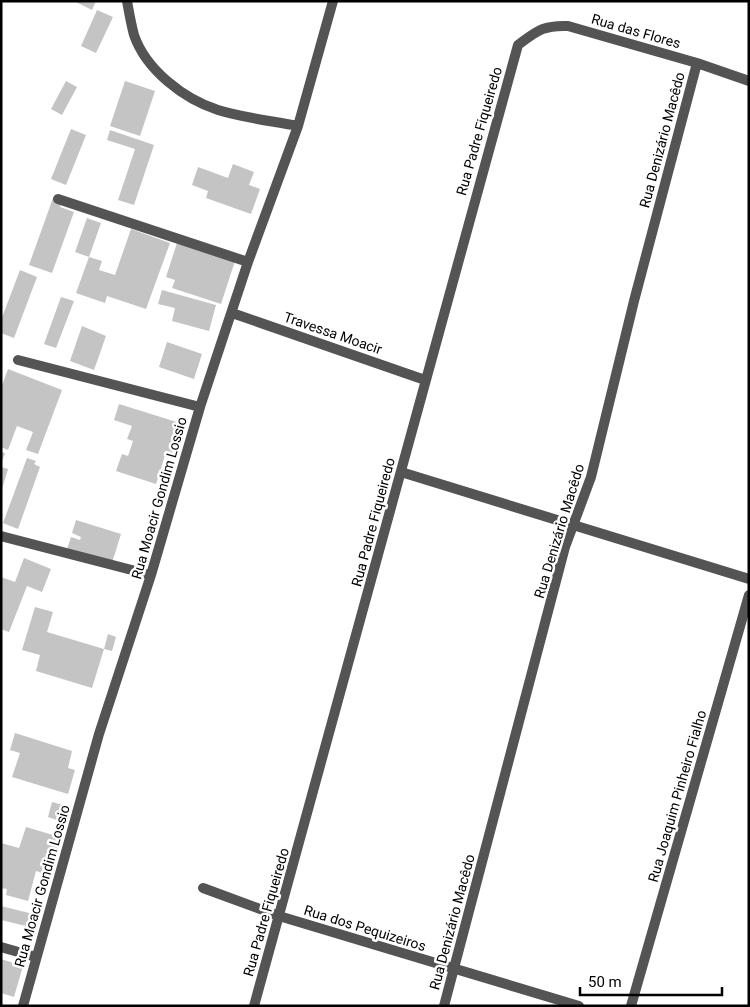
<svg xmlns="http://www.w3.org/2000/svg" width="750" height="1007" font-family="Roboto,sans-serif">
<rect width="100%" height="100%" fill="#fff"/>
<!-- building -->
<path fill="#c4c4c4" d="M74,1H96L92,10Z
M97,10L113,17L96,53L81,46Z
M66,81L77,87L62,115L51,109Z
M125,81L155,91L140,136L110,126Z
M71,129L86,135L66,185L51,179Z
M110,130L154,145L134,205L118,200L135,149L107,140Z
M233,164L254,172L249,185L260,189L251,214L206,198L208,191L192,185L198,167L228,178Z
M53,198L62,201L60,207L74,212L52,273L29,265Z
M87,218L101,223L89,257L75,252Z
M131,229L170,243L146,309L107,296L105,303L76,293L89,257L102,261L99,270L115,275Z
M177,243L235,261L221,304L172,288L175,280L166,277Z
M20,270L37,277L14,338L1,333V320Z
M162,290L216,305L209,331L172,321L175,308L158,304Z
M61,297L74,301L56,348L44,344Z
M82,326L106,336L94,370L70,361Z
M167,342L202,354L194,379L159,367Z
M8,369L62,390L38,454L26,450L33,432L17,426L8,450L1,447V388Z
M119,404L183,424L173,454L166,452L156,484L116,471L122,454L128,456L133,441L127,439L132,426L114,420Z
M1,452L5,453L1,464Z
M27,458L36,461L34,464L40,467L18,529L3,523Z
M1,467L8,469L2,489H1Z
M76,520L121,534L112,563L67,549L71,537L80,540L81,537L72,533Z
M24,558L51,569L42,592L27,586L9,632L1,629V577L15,582Z
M35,607L53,612L47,632L104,649L92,688L36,671L40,655L22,650Z
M108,634L116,637L112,651L104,649Z
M15,733L72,751L68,768L75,770L68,794L12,777L20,753L10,750Z
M52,802L70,807L66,823L48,817Z
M26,827L60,837L49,875L36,871L28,901L6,895L7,889L1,888V843L19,848Z
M1,906L37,915L34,928L1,920Z
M1,959L23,966L14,997L1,993Z"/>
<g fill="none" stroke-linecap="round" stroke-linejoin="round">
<!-- minor -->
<path stroke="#545454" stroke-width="10" d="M127,1C129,12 131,24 134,35C146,70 184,99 218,110C244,118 272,121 298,126
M58,199L248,262
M232,313L425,380
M18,360L200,407
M401,472L749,579
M1,536L151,575
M203,888L279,916L579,1006
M1,947L36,957
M23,1006L99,734L151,575L200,407L248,262L298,126L333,1
M254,1006L518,45C537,31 543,25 568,26L697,63L749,81
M444,1006L565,547L591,477L634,301L697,63
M631,1006L749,595"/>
</g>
<g text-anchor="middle" stroke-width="5" stroke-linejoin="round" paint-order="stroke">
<!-- street labels -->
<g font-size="14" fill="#000" stroke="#fff">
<text transform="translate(636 31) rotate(16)" y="5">Rua das Flores</text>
<text transform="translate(479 131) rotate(-74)" y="5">Rua Padre Fiqueiredo</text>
<text transform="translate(662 140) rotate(-75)" y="5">Rua Denizário Macêdo</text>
<text transform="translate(333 333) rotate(19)" y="5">Travessa Moacir</text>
<text transform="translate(159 498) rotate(-74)" y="5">Rua Moacir Gondim Lossio</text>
<text transform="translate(373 522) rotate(-75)" y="5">Rua Padre Fiqueiredo</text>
<text transform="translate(559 531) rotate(-73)" y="5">Rua Denizário Macêdo</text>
<text transform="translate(677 796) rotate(-74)" y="5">Rua Joaquim Pinheiro Fialho</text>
<text transform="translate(42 886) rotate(-74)" y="5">Rua Moacir Gondim Lossio</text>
<text transform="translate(266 912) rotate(-74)" y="5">Rua Padre Fiqueiredo</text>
<text transform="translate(452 922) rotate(-75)" y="5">Rua Denizário Macêdo</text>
<text transform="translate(365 928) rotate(17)" y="5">Rua dos Pequizeiros</text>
</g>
</g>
<!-- border -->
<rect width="750" height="1007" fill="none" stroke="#000000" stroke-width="5"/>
<!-- scale -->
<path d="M580 987v8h142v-8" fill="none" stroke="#000000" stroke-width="2.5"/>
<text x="588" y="987" font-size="15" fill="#000000" stroke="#ffffff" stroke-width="4" paint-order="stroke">50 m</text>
</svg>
